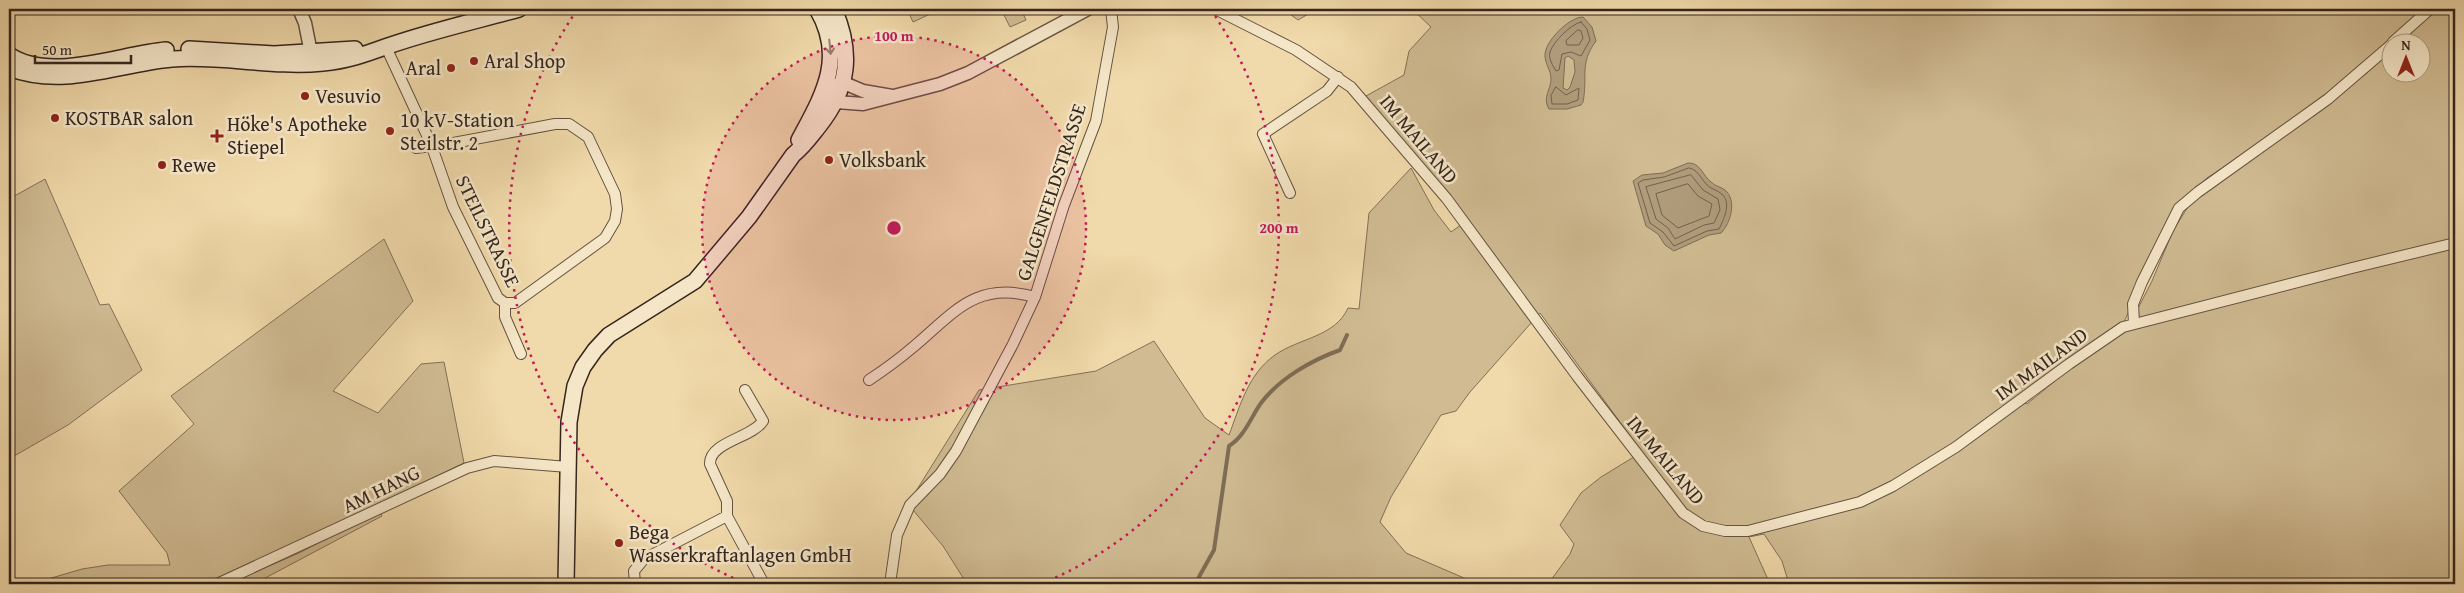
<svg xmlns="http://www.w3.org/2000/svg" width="2464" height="593" font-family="'Gentium Book Plus',serif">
<rect width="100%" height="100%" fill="#f0d9aa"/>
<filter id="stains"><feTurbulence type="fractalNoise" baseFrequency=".004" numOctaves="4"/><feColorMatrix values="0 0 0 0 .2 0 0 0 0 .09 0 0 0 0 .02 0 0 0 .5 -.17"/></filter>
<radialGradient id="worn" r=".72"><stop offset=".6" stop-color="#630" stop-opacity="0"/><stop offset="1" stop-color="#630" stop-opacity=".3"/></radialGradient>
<!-- green -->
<path fill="#d0bb92" stroke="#827058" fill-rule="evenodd" d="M907,9H941L913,22Z
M1001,9H1021L1026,20L1010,27Z
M1283,9H1317L1298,20Z
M1412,9H2455V584H1789L1782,561L1764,534L1749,537L1770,584H1548L1570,554L1574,544L1560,525L1581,493L1601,477L1642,452L1540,313L1470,392L1456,411L1441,415L1391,497L1380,522L1406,553L1478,584H967L943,546L908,504L979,390L1096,371L1154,341L1205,418L1229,435C1240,406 1248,374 1275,355C1299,338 1335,337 1348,308L1359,309L1369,213L1411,168L1434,210L1451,232L1468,220L1366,96L1404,75L1409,51L1431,27ZM2392,42H2422V72H2392ZM2368,72L2220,178L2189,205L2173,231L2152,281L2128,328L2072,367L2027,404L2013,398H2016L2124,322L2178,205L2207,178Z
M45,179L100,305L109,304L142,370L68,425L9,459V199Z
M384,239L413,301L333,391L378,413L421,364L444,362L464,463L255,563L205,584H31L82,569L108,565H170L167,553L119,491L194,424L171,396Z
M380,511L382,516L254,584H227L299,553Z"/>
<!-- water -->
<path fill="#b09c7b" stroke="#7e6d56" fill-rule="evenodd" d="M1583,17L1592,27L1596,41C1579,64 1588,76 1583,102L1581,105L1567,109H1549C1542,98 1551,89 1551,79C1551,70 1545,64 1545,56C1544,42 1569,17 1583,17ZM1568,56L1574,60L1575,72L1570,87L1567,90L1563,88L1565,58Z
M1688,163C1700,162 1703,176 1711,182C1715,186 1721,187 1725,190C1737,200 1731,223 1721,233L1709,235L1674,251L1665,245L1658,234L1646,226L1633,181L1642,175L1663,173Z"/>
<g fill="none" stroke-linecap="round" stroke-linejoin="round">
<!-- shore -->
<path stroke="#72614d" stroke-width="1" d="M1581,22L1587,29L1590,40L1581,56L1571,52L1562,54L1559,70L1556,71C1553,66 1548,58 1550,52C1553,42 1571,24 1581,22Z
M1578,30L1581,31L1583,38L1579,45H1567L1566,41Z
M1556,87L1566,95L1579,88L1578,100L1567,104H1552L1551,96Z
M1689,168C1697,169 1701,178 1706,184C1710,189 1718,190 1723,195C1731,204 1724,219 1719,229L1707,231L1674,246L1663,232L1650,223L1638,183L1643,180L1664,177Z
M1691,175L1703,190L1718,199L1720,210L1714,223L1704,225L1675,239L1668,228L1656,219L1646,187Z
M1688,184L1698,196L1712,204L1709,216L1678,228L1662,215L1656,194Z"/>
<!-- stream -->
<path stroke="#7e6d56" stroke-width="4" d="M1195,584L1214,550L1229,446C1245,436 1251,417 1261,403C1280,378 1312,360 1340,350L1347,335"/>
<defs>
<path id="minor" d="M1215,9L1296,50L1351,87L1447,199L1577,376L1683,513L1703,526L1725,531H1748L1860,502L1893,486L1956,447L2069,364L2123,327L2352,268L2455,243
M2393,42L2430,9
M386,47L431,144L453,207L498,298L505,303V317L521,354
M416,148L448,144L555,124H569L588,137L615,194L617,209L615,221L605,238L515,303H505
M1290,193L1263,134L1327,91L1338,77
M2134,324L2133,304L2142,282L2179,208L2198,192L2328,99L2392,44
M869,380C884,370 898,360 912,348C953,314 975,280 1035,297
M745,390L763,421C752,438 709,442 710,464L727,501V516L764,584
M217,584L467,468L494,461L568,467
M635,584L634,571L644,559L727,516
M890,584L897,535L910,505L940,474L956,451L1013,344L1035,297L1064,205L1096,121L1113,27L1111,9"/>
<path id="tertiary" d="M299,9L305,23L311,53
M892,96L863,91L844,83L826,87L836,102L863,104L940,84L968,73L1088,9"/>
<path id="secondary" d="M189,49L274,54L355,49
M9,55C50,83 120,54 166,50
M9,68C65,89 116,64 172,59C222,55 272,68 323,63C347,61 366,54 388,46C431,31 476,21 519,9
M799,140C823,95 846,58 817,9
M566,584L569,422L575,386L583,367L595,350L609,335L695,281L749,217L793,155C804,146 811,136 819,126C849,88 853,53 834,9"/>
</defs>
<!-- minor casing -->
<use href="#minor" stroke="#635342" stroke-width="12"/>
<!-- tertiary casing -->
<use href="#tertiary" stroke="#635342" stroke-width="15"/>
<!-- secondary casing -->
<use href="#secondary" stroke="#34261f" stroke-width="18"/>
<!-- minor -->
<use href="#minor" stroke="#f5e6c8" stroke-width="10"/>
<!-- tertiary -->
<use href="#tertiary" stroke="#f5e6c8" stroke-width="12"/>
<!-- secondary -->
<use href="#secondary" stroke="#f5e6c8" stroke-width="15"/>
</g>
<!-- one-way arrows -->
<defs><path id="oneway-shaft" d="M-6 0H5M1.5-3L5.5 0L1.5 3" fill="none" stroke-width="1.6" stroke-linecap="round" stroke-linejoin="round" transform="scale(1.25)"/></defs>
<use stroke="#948674" href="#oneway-shaft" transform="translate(830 47) rotate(84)"/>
<!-- distance rings -->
<circle cx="894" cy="228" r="192" fill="#c2185b" fill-opacity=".12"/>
<g fill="none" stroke="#c2185b" stroke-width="2.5" stroke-dasharray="2.5 5">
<circle cx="894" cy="228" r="192"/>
<path d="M747 584A385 385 0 0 1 577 10M1211 10A385 385 0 0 1 1041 584"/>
</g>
<!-- markers -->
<g fill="#8f2418" stroke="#f5e6c8" stroke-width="2">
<circle cx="474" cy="61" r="5"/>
<circle cx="451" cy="68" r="5"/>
<circle cx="305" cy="96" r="5"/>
<circle cx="55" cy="118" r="5"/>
<circle cx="390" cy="131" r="5"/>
<path d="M214.5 128.5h5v5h5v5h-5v5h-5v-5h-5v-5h5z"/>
<circle cx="829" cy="160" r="5"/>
<circle cx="162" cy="165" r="5"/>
<circle cx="619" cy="543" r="5"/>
</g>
<g text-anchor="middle" stroke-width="5" stroke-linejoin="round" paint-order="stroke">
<!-- poi labels -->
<g font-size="20" fill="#34261f" stroke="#f5e6c8" text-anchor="start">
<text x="484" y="68">Aral Shop</text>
<text x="441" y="75" text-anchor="end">Aral</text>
<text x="315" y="103">Vesuvio</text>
<text x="65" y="125">KOSTBAR salon</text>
<text x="400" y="127">10 kV-Station<tspan x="400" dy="23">Steilstr. 2</tspan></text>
<text x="227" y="131">Höke's Apotheke<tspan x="227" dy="23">Stiepel</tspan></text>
<text x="839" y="167">Volksbank</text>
<text x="172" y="172">Rewe</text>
<text x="629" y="539">Bega<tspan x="629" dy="23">Wasserkraftanlagen GmbH</tspan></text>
</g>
<!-- street labels -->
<g font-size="20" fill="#34261f" stroke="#f5e6c8">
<text transform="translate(1419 139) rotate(50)" y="7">IM MAILAND</text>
<text transform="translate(1051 192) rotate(-72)" y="7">GALGENFELDSTRASSE</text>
<text transform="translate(488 231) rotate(64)" y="7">STEILSTRASSE</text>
<text transform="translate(2041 364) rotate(-36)" y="7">IM MAILAND</text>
<text transform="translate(1666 460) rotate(50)" y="7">IM MAILAND</text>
<text transform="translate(381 489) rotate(-26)" y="7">AM HANG</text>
</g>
</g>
<circle cx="894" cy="228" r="8" fill="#c2185b" stroke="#f5e6c8" stroke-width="2.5"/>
<g font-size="15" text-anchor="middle" font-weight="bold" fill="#c2185b" stroke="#f5e6c8" stroke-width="5" stroke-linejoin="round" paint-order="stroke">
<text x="894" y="41">100 m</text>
<text x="1279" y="233">200 m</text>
</g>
<!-- margin -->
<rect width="2464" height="593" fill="none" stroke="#f0d9aa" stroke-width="30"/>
<rect x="10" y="10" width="2444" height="573" fill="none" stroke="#34261f" stroke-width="2.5"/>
<rect x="15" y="15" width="2434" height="563" fill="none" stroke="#34261f"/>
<!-- north arrow -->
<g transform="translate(2406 58)"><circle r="24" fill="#f5e6c8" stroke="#a89984"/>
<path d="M0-4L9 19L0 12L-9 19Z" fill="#8f2418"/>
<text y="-8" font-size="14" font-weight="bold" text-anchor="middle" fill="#34261f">N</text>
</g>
<!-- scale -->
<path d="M35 55v8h96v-8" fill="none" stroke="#34261f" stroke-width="2.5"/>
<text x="42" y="55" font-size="15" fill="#34261f" stroke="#f5e6c8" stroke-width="4" paint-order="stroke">50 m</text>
<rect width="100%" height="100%" filter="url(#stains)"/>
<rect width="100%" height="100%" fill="url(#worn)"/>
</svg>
